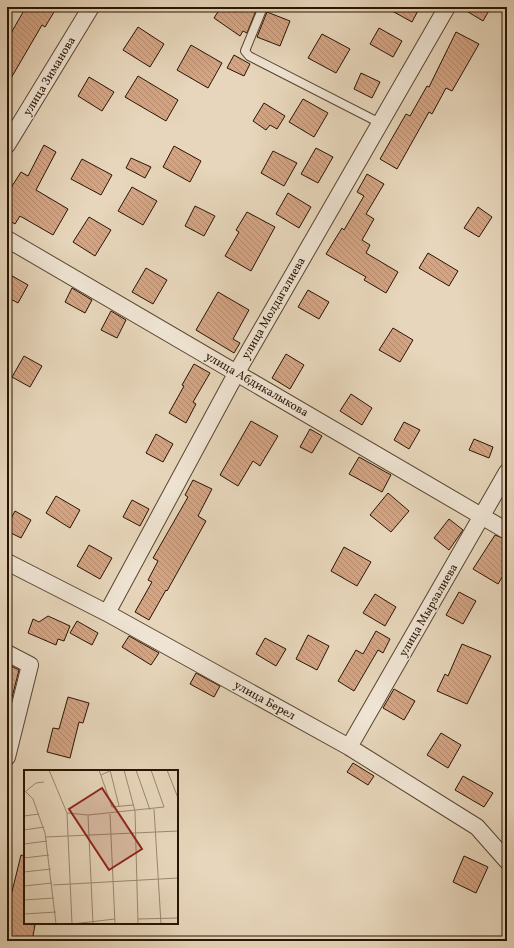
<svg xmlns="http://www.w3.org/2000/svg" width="514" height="948" font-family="Vollkorn,serif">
<defs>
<pattern id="building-back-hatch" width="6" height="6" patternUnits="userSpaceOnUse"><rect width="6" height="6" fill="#d4a483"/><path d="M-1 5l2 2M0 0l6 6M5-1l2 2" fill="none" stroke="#b68c70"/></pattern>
</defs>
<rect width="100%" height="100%" fill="#e7d6bb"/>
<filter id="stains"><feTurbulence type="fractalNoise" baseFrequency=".005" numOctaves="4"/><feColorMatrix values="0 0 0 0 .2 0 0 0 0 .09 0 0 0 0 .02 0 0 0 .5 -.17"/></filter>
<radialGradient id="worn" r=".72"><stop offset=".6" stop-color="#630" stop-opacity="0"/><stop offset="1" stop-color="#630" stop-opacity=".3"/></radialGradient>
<!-- building -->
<path fill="url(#building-back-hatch)" stroke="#291403" d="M26,7H57L45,27L42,25L7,85V40Z
M221,7L257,8L247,33L243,31L240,36L214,18Z
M385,7H420L412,22Z
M460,7H491L483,21Z
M267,12L290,21L280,46L257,37Z
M138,27L164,44L150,67L123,50Z
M379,28L402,41L393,57L370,44Z
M456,32L479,44L452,91L446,88L432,114L429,112L397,169L380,159L406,114L410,116L427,86L429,87Z
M322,34L350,49L336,73L308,58Z
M191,45L222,63L208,88L177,70Z
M234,55L250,64L244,76L227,68Z
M361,73L380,82L372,98L354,89Z
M138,76L178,100L166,121L125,97Z
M89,77L114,92L102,111L78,96Z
M303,99L328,113L314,137L289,122Z
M264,103L285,116L277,129L270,125L266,130L253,121Z
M44,145L56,152L36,190L68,209L53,235L20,216L15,224L7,219V194L21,172L28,176Z
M174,146L201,161L190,182L163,167Z
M316,148L333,157L318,183L301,174Z
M273,151L297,163L284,186L261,173Z
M131,158L151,167L145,178L126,168Z
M82,159L112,175L101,195L71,179Z
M367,174L384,184L366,214L374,219L362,240L370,245L366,253L398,272L386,293L364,280L366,277L326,254L342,228L344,230L364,196L357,192Z
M132,187L157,201L143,225L118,211Z
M288,193L311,207L299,228L276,214Z
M195,206L215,216L204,236L185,226Z
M478,207L492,217L479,237L464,228Z
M247,212L275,227L251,271L225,256L239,232L236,230Z
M89,217L111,230L95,256L73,242Z
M428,253L458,271L449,286L419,268Z
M146,268L167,280L153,304L132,292Z
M7,273L28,285L18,303L7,297Z
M72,288L92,300L85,313L65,302Z
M308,290L329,302L319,319L298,307Z
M218,292L249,310L233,339L240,343L234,353L196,330Z
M111,311L126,320L117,338L101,330Z
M393,328L413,340L400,362L379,350Z
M286,354L304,365L290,389L272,378Z
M24,356L42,366L30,387L12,377Z
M194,364L210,373L193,402L196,404L186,423L169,413L184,386L182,385Z
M351,394L372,408L362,425L340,411Z
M251,421L278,436L260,466L253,461L238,486L220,475Z
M404,422L420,430L409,449L394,440Z
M310,429L322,436L312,453L300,447Z
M156,434L173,444L163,462L146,453Z
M474,439L493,447L489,458L469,450Z
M359,457L391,475L382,492L349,474Z
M193,480L212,489L198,516L206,521L167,591L166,590L149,620L135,612L152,582L148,580L158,561L153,558L188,497L185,495Z
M388,493L409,511L391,532L370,515Z
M56,496L80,510L70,528L46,513Z
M132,500L149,509L140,526L123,517Z
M15,511L31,520L21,538L7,531V526Z
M449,519L463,530L449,550L434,538Z
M495,535L507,540V569L498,584L473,569Z
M89,545L112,558L100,579L77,566Z
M344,547L371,562L357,586L331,571Z
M459,592L476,601L463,624L446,615Z
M375,594L396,607L385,626L363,613Z
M48,616L70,626L64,641L58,639L56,645L28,633L33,619L39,622Z
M77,621L98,633L92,645L70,633Z
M376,631L390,639L383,653L378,650L354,691L338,681L356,650L363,654Z
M308,635L329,646L317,670L296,659Z
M129,636L159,653L151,665L122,647Z
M265,638L286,649L276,666L256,654Z
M462,644L491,656L467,704L437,691L445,674L448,676Z
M7,664L19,670L8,713H7Z
M196,673L220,686L214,697L190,684Z
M394,689L415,701L404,720L383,708Z
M68,697L89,703L83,723L79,722L70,758L47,752L53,728L59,729Z
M441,733L461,745L448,768L427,755Z
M353,763L374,776L368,785L347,772Z
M463,776L493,793L484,807L455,790Z
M21,855L25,856V923L35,925L32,941H7V912Z
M464,856L488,867L476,893L453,882Z"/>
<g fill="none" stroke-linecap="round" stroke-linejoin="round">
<defs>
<path id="service" d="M263,7L245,51L249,56L380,123"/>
<path id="minor" d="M7,145L91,7
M7,239L507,531
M7,562L107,613L349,747L477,827L507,861
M107,613L237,372L447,7
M7,653L30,665L7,757
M349,747L507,472"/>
</defs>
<!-- service casing -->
<use href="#service" stroke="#584431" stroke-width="10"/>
<!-- minor casing -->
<use href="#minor" stroke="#584431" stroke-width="18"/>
<!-- service -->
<use href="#service" stroke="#efe4d3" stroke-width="8"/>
<!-- minor -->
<use href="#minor" stroke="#efe4d3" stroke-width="16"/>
</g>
<g text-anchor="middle" stroke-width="3" stroke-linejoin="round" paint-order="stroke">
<!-- street labels -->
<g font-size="12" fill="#291403" stroke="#efe4d3">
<text transform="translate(49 76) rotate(-59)" y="4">улица Зиманова</text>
<text transform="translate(273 308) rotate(-60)" y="4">улица Молдагалиева</text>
<text transform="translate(257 384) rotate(30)" y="4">улица Абдикалыкова</text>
<text transform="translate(428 610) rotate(-60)" y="4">улица Мырзалиева</text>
<text transform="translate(265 700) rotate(29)" y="4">улица Берел</text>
</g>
</g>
<!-- overview -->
<g transform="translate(24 770)">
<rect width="154" height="154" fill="#e7d6bb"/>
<path fill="none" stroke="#9b8871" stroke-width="1" d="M25,0L43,43L48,154M75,0L88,37L109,35M86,0L95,36M100,0L111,41L114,154M112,0L126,40M143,0L154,28M77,5L88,0M0,20L9,29L21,63L32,154M2,21L12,13L20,12M130,39L137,154M43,43L64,45L140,37L127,0M86,44L91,154M64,45L69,154M0,46L15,44M0,60L20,57M22,67L154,61M0,74L23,71M0,88L25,85M0,102L27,99M29,115L154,108M0,116L28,113M0,130L30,128M0,144L32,142M114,149L154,148M48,154L91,149"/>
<path fill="#8f2418" fill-opacity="0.15" stroke="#8f2418" stroke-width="2" d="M78,18L118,79L85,100L45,39Z"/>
<rect width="154" height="154" fill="none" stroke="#291403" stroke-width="2"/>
</g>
<!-- margin -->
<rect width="514" height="948" fill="none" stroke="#e7d6bb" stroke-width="24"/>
<rect x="8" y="8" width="498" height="932" fill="none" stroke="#291403" stroke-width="2"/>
<rect x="12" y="12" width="490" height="924" fill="none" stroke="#291403"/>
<rect width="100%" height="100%" filter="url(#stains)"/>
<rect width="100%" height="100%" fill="url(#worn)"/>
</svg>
